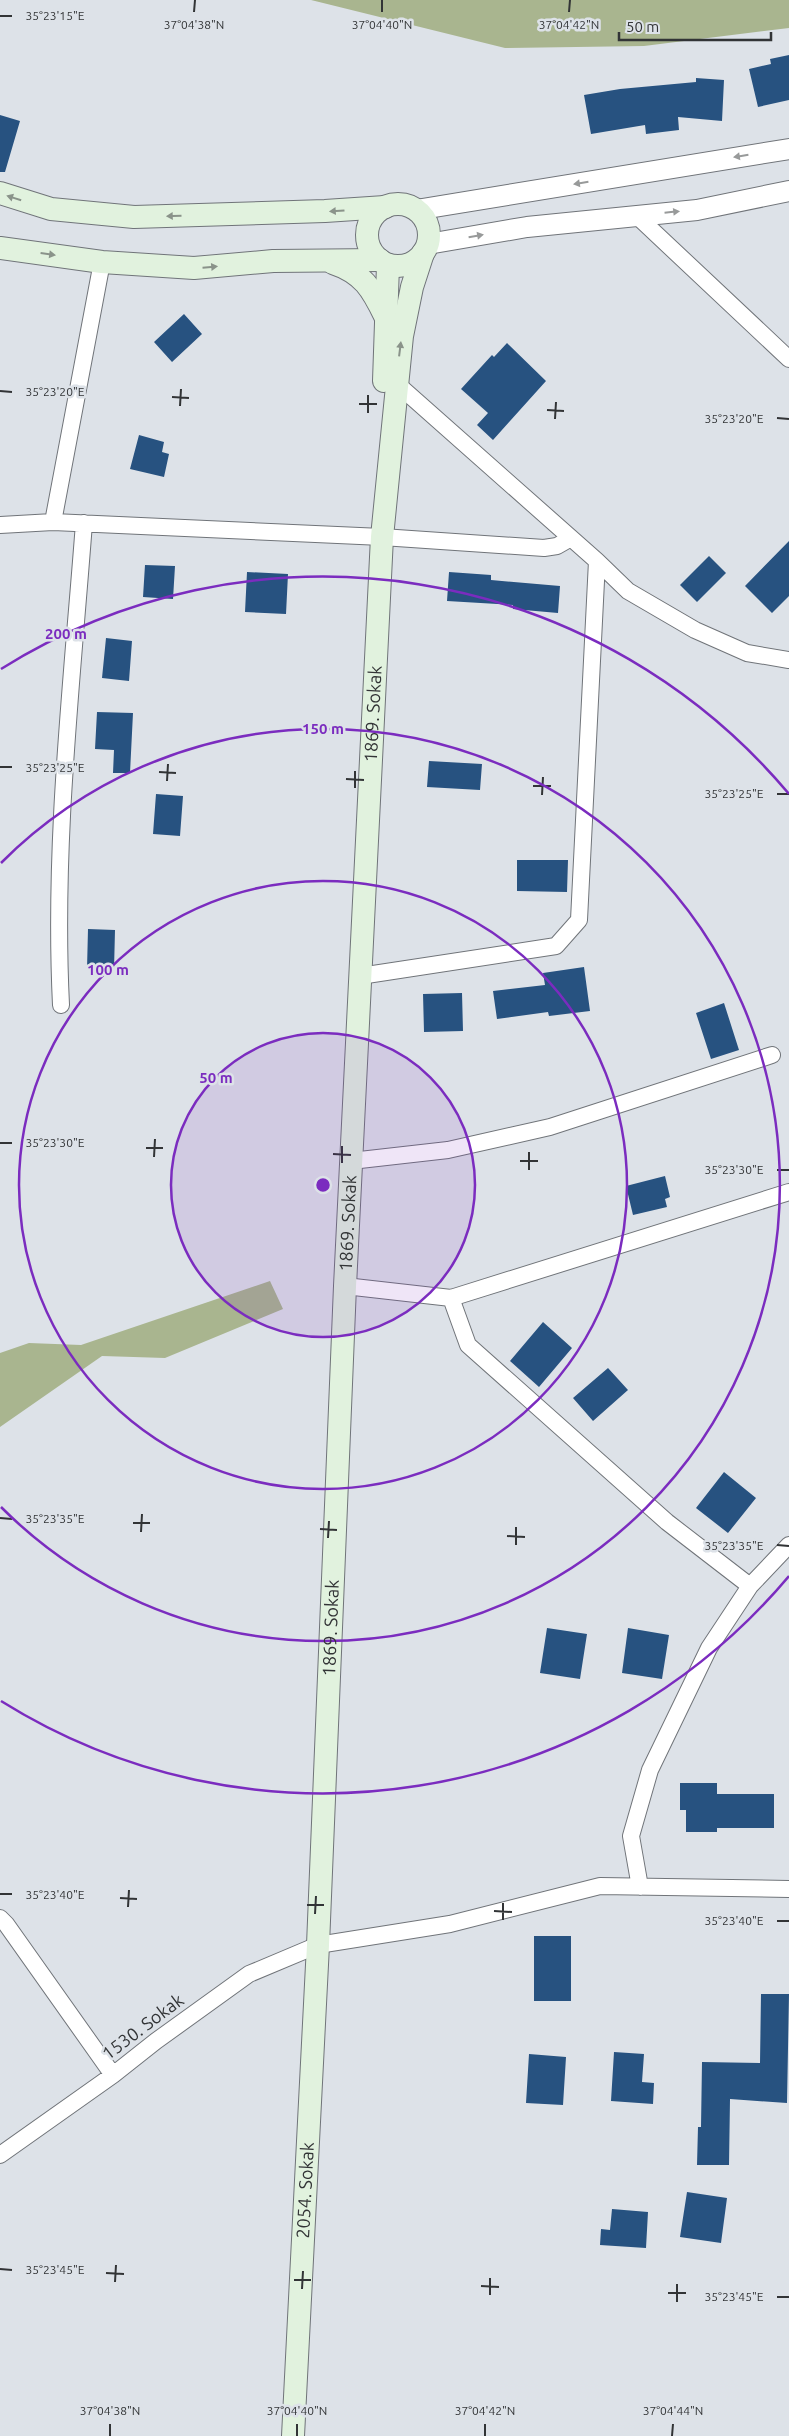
<svg xmlns="http://www.w3.org/2000/svg" width="789" height="2436" font-family="Ubuntu,sans-serif">
<rect width="100%" height="100%" fill="#dde2e8"/>
<!-- green -->
<path fill="#a9b58f" d="M311,0H789V28L644,46L505,48Z
M270,1281L283,1309L165,1358L102,1356L0,1427V1353L29,1343L81,1345Z"/>
<!-- building -->
<path fill="#275280" d="M789,55V100L758,107L749,69L771,64L770,59Z
M696,78L724,80L722,121L678,117L679,130L646,134L645,125L591,134L584,95L620,89L696,82Z
M0,115L20,121L5,172H0Z
M184,314L202,334L172,362L154,342Z
M507,343L546,381L493,440L477,425L488,413L461,389L492,355L494,357Z
M139,435L164,442L162,452L169,454L164,477L130,469Z
M789,541V596L772,613L745,586Z
M709,556L726,573L697,602L680,585Z
M145,565L175,566L173,599L143,597Z
M247,572L288,574L286,614L245,612Z
M449,572L491,575V580L560,586L558,613L513,609V605L447,601Z
M106,638L132,641L129,681L102,678Z
M97,712L133,713L130,773H113L114,750L95,749Z
M429,761L482,764L480,790L427,787Z
M156,794L183,796L180,836L153,834Z
M517,860H568L567,892L517,891Z
M88,929L115,930L114,970L87,969Z
M584,967L590,1011L549,1016L548,1012L497,1019L493,991L545,985L543,973Z
M462,993L463,1031L424,1032L423,994Z
M724,1003L739,1050L711,1059L696,1013Z
M665,1176L670,1197L665,1199L667,1207L633,1215L626,1186Z
M543,1322L572,1348L539,1387L510,1361Z
M608,1368L628,1390L593,1421L573,1398Z
M724,1472L756,1498L728,1533L696,1508Z
M547,1628L587,1634L580,1679L540,1673Z
M628,1628L669,1635L662,1679L622,1673Z
M680,1783H717V1794H774V1828H717V1832H686V1810H680Z
M534,1936H571V2001H534Z
M761,1994H789L787,2103L730,2099L729,2165H697L698,2127H701L702,2062L760,2063Z
M614,2052L644,2054L642,2082L654,2083L653,2104L611,2101Z
M529,2054L566,2057L563,2105L526,2103Z
M687,2192L727,2198L721,2243L680,2237Z
M612,2209L648,2212L646,2248L600,2245L601,2229L610,2230Z"/>
<g fill="none" stroke-linecap="round" stroke-linejoin="round">
<defs>
<path id="minor" d="M637,216L789,359
M396,383L597,561L628,591L695,630L747,653L789,660
M53,522L102,262
M0,525L53,522L382,537L544,548L557,546L571,538
M360,976L556,946L579,920L597,561
M61,1005C53,844 72,683 84,523
M351,1161L448,1150L550,1127L772,1055
M345,1286L451,1298L789,1192
M451,1298L468,1345L667,1522L750,1586
M640,1887L631,1836L650,1770L709,1648L750,1586L789,1545
M0,1918L6,1924L113,2075
M0,2155L113,2075L156,2041L249,1974L318,1945L450,1924L600,1886L789,1889"/>
<path id="tertiary" d="M416,210L789,149
M428,244L527,227L697,210L789,191"/>
<g id="secondary">
<path d="M0,193L51,209L134,217L325,211L385,207"/>
<circle cx="398" cy="235" r="31"/>
<path d="M0,248L102,262L194,268L273,261L380,260"/>
<path d="M333,263C363,273 372,289 385,316"/>
<path d="M384,381L388,265"/>
<path id="s1" d="M293,2436L318,1945L345,1286L382,537L402,336L412,287L423,253"/>
</g>
</defs>
<!-- minor casing -->
<use href="#minor" stroke="#707479" stroke-width="18"/>
<!-- tertiary casing -->
<use href="#tertiary" stroke="#707479" stroke-width="22"/>
<!-- secondary casing -->
<use href="#secondary" stroke="#707479" stroke-width="24"/>
<!-- minor -->
<use href="#minor" stroke="#fff" stroke-width="16"/>
<!-- tertiary -->
<use href="#tertiary" stroke="#fff" stroke-width="20"/>
<!-- secondary -->
<use href="#secondary" stroke="#e1f2de" stroke-width="22"/>
</g>
<!-- one-way arrows -->
<defs><path id="oneway-solid" d="M-6-.8H1V-3.2L6.5 0L1 3.2V.8H-6Z" transform="scale(1.25)"/></defs>
<g fill="#989a9a">
<use href="#oneway-solid" transform="translate(741 156) rotate(171)"/>
<use href="#oneway-solid" transform="translate(581 183) rotate(171)"/>
<use href="#oneway-solid" transform="translate(672 212) rotate(-6)"/>
<use href="#oneway-solid" transform="translate(476 236) rotate(-10)"/>
</g>
<g fill="#8a938a">
<use href="#oneway-solid" transform="translate(14 198) rotate(-163)"/>
<use href="#oneway-solid" transform="translate(337 211) rotate(176)"/>
<use href="#oneway-solid" transform="translate(174 216) rotate(178)"/>
<use href="#oneway-solid" transform="translate(48 254) rotate(8)"/>
<use href="#oneway-solid" transform="translate(210 267) rotate(-5)"/>
<use href="#oneway-solid" transform="translate(400 349) rotate(-83)"/>
</g>
<!-- ticks -->
<path fill="none" stroke="#323436" stroke-width="2" d="M194,12L195,0M382,12V0M569,12L570,0M0,16H12M0,391L12,392M172,397L189,398M359,404H377M180,406L181,389M547,410L564,411M368,413V395M777,418L789,419M555,419L556,402M0,767H12M159,772L176,773M346,779L364,780M167,781L168,764M533,786H551M355,788V771M777,794H789M542,795L543,777M0,1143H12M146,1148H163M333,1154L351,1155M154,1157L155,1139M520,1161H538M342,1163V1146M529,1170V1152M777,1170H789M0,1518L12,1519M133,1523H150M320,1529L337,1530M141,1532L142,1514M507,1536L525,1537M328,1538L329,1521M516,1545V1527M777,1545L789,1546M0,1894H12M120,1898L137,1899M307,1905H324M128,1907L129,1890M494,1911L512,1912M315,1914L316,1896M503,1920V1903M777,1921H789M0,2269L12,2270M106,2273L124,2274M294,2280H311M115,2282L116,2265M481,2286L499,2287M302,2289L303,2271M668,2293H686M490,2295V2278M777,2297H789M677,2302V2284M110,2436V2424M297,2436V2424M485,2436V2424M672,2436L673,2424"/>
<!-- distance rings -->
<circle cx="323" cy="1185" r="152" fill="#7b2cbf" fill-opacity=".12"/>
<g fill="none" stroke="#7b2cbf" stroke-width="2.5">
<circle cx="323" cy="1185" r="152"/>
<circle cx="323" cy="1185" r="304"/>
<path d="M1 863A456 456 0 1 1 1 1507"/>
<path d="M789 1576A608 608 0 0 1 1 1701M1 669A608 608 0 0 1 789 794"/>
</g>
<g text-anchor="middle" stroke-width="5" stroke-linejoin="round" paint-order="stroke">
<!-- street labels -->
<g font-size="18" fill="#323436" stroke="#dde2e8">
<text dy="6" stroke="none"><textPath href="#s1" startOffset="1724">1869. Sokak</textPath></text>
<text dy="6" stroke="none"><textPath href="#s1" startOffset="1214">1869. Sokak</textPath></text>
<text dy="6" stroke="none"><textPath href="#s1" startOffset="809">1869. Sokak</textPath></text>
<text transform="translate(143 2027) rotate(-37)" y="6">1530. Sokak</text>
<text dy="6" stroke="none"><textPath href="#s1" startOffset="246">2054. Sokak</textPath></text>
</g>
</g>
<g font-size="12" text-anchor="middle" fill="#323436" stroke="#dde2e8" stroke-width="5" stroke-linejoin="round" paint-order="stroke">
<text x="55" y="20">35°23'15"E</text>
<text x="194" y="29">37°04'38"N</text>
<text x="382" y="29">37°04'40"N</text>
<text x="569" y="29">37°04'42"N</text>
<text x="55" y="396">35°23'20"E</text>
<text x="734" y="423">35°23'20"E</text>
<text x="55" y="772">35°23'25"E</text>
<text x="734" y="798">35°23'25"E</text>
<text x="55" y="1147">35°23'30"E</text>
<text x="734" y="1174">35°23'30"E</text>
<text x="55" y="1523">35°23'35"E</text>
<text x="734" y="1550">35°23'35"E</text>
<text x="55" y="1899">35°23'40"E</text>
<text x="734" y="1925">35°23'40"E</text>
<text x="55" y="2274">35°23'45"E</text>
<text x="734" y="2301">35°23'45"E</text>
<text x="110" y="2415">37°04'38"N</text>
<text x="297" y="2415">37°04'40"N</text>
<text x="485" y="2415">37°04'42"N</text>
<text x="673" y="2415">37°04'44"N</text>
</g>
<circle cx="323" cy="1185" r="8" fill="#7b2cbf" stroke="#dde2e8" stroke-width="2.5"/>
<g font-size="15" text-anchor="middle" font-weight="bold" fill="#7b2cbf" stroke="#dde2e8" stroke-width="5" stroke-linejoin="round" paint-order="stroke">
<text x="66" y="639">200 m</text>
<text x="323" y="734">150 m</text>
<text x="108" y="975">100 m</text>
<text x="216" y="1083">50 m</text>
</g>
<!-- scale -->
<path d="M619 32v8h152v-8" fill="none" stroke="#323436" stroke-width="2.5"/>
<text x="626" y="32" font-size="15" fill="#323436" stroke="#dde2e8" stroke-width="4" paint-order="stroke">50 m</text>
</svg>
